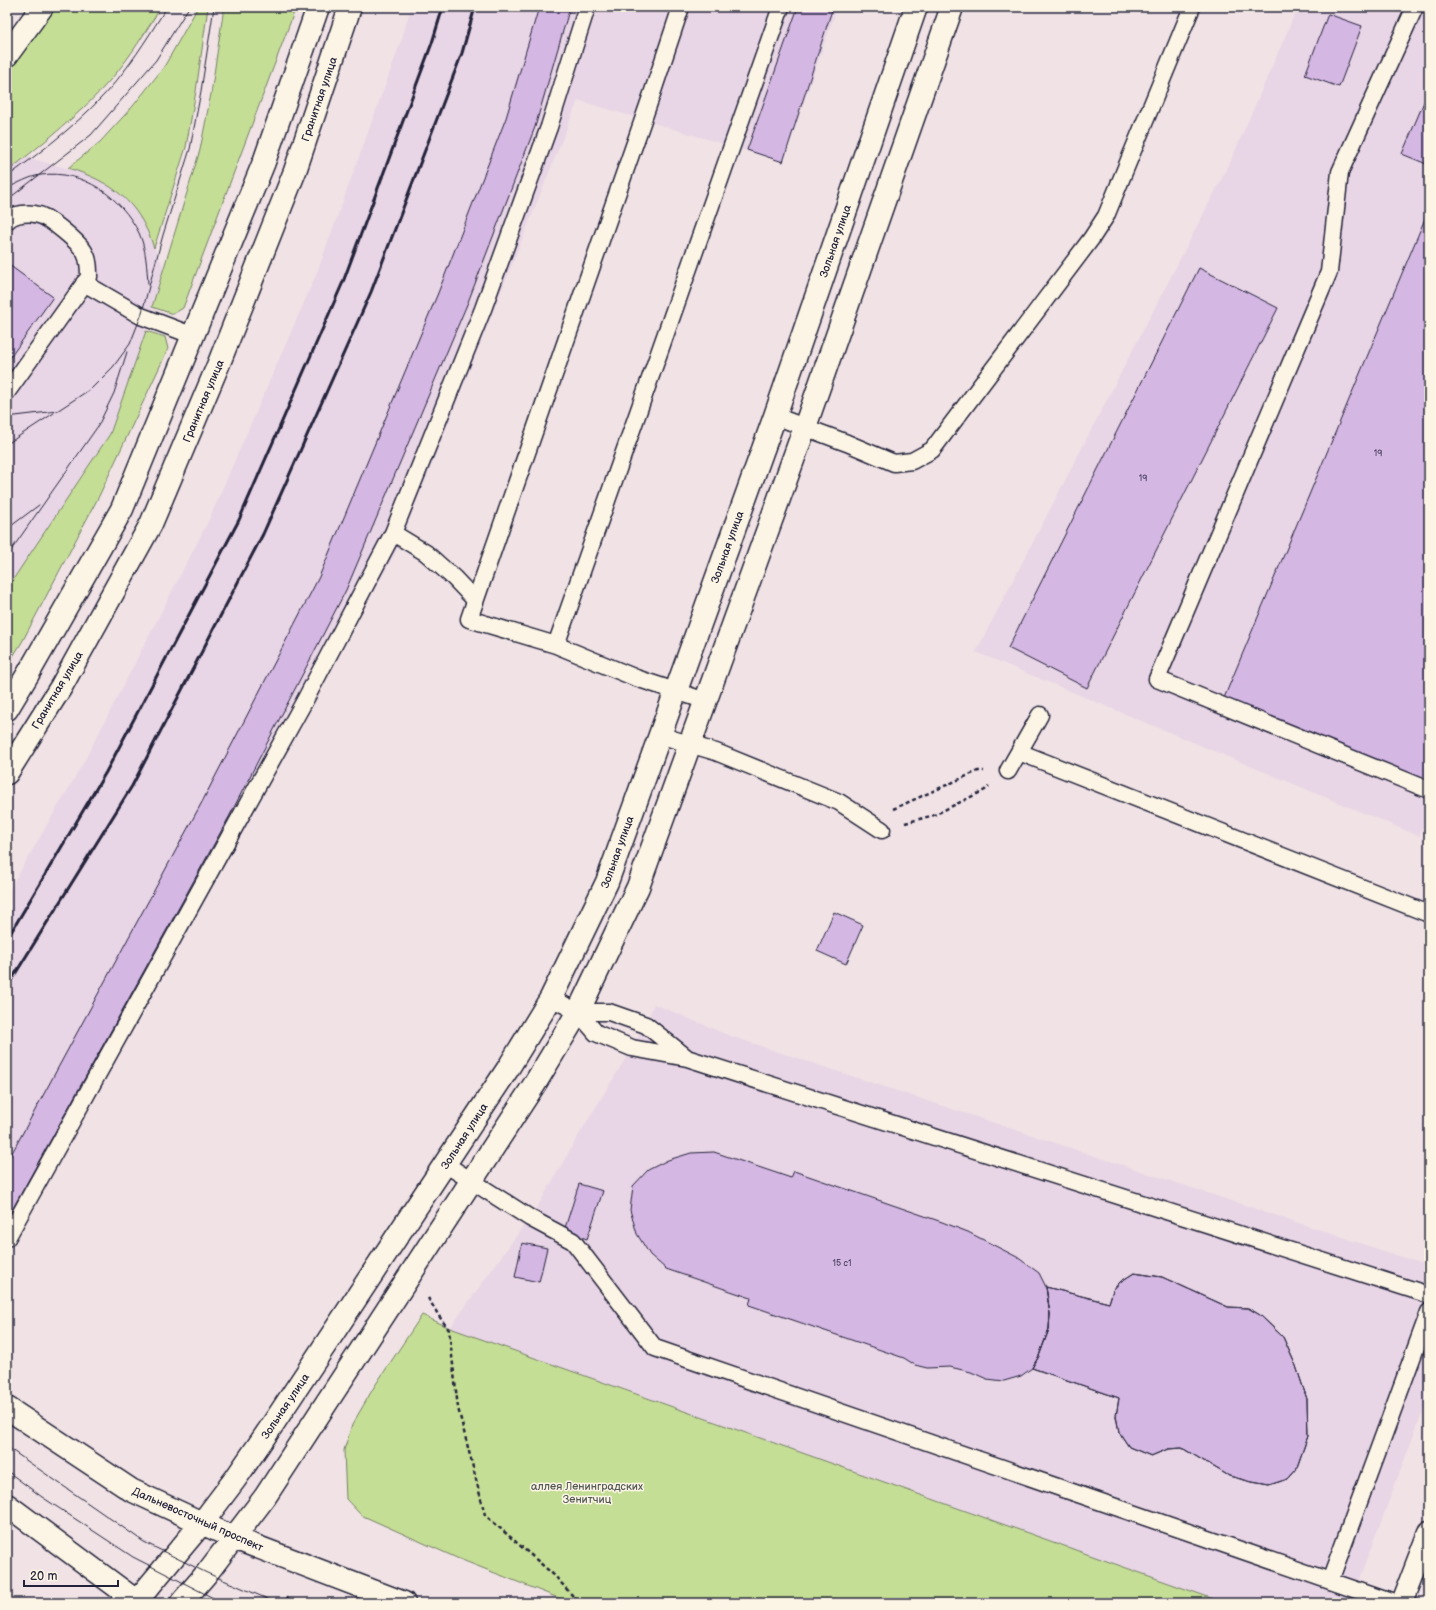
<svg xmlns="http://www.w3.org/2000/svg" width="1436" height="1610" font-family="'Balsamiq Sans',sans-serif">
<rect width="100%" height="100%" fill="#f0e2e5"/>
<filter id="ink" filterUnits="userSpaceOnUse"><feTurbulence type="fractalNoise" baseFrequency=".025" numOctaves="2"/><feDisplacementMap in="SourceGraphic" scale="8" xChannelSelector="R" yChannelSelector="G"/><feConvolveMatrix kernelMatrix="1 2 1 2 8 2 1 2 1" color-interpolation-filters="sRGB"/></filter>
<g filter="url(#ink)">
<!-- built -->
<path fill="#e8d5e5" d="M411,7H837L783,162L578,100L399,546L7,1244V894L85,760L209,520L317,273L402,39Z
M1298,7H1429V813L1419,836L976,652L1230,163Z
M25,157L84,173L105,183L120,194L135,209L148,230L154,248L164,268L146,331L110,434L7,589V172Z
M654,1004L730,1036L1429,1266V1395L1350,1603H1225L450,1328L538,1206L576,1140L646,1025Z"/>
<!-- green -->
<path fill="#c5de95" stroke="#748068" d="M52,7H161C146,31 131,56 112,78C81,114 44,142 7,172V68Z
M198,7H208L196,91L186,147L154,248C139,202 113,182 68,168L100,142L133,106L164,67Z
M224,7H296L183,308L173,314L152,307L200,150L211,94Z
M146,331L165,337L168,349L99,496L22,642L7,666L8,587L110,434Z
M422,1315L450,1328L1225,1603H571L457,1558L361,1515L346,1499L344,1450L352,1425L374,1387Z"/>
<!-- building -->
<path fill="#d5b7e4" stroke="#22223b" d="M539,7H570L535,127L468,302L346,590L229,817L7,1219V1162L202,802L319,577L438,293L506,118Z
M798,7H833L783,162L747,150Z
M1328,14L1362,26L1339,87L1305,75Z
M1429,90V165L1402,154Z
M1429,209V783L1224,698Z
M9,265L53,297L7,362V268Z
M1199,268L1278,308L1087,688L1008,648Z
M834,912L863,925L846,964L817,951Z
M714,1152L791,1178L794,1171L942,1222L968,1232L1017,1257L1039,1273L1046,1287L1050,1314L1049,1329L1039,1356L1032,1368L1021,1376L1004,1381L987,1379L971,1372L950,1367L927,1368L915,1365L904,1358L749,1305L751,1298L666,1269L650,1255L637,1234L630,1210L633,1186L648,1170L668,1160L691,1153Z
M579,1184L603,1191L587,1239L564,1231Z
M522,1243L547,1248L539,1282L515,1277Z
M1134,1273L1162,1277L1228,1307L1248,1308L1260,1315L1283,1337L1296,1366L1307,1399L1308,1436L1296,1470L1288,1479L1269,1485L1252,1482L1229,1476L1182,1448L1168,1449L1151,1456L1129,1447L1119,1432L1116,1416L1119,1398L1032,1368L1039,1356L1049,1329L1050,1314L1046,1287L1109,1303L1113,1290L1120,1282Z
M1134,1273L1162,1277L1228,1307L1248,1308L1260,1315L1283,1337L1296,1366L1307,1399L1308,1436L1296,1470L1288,1479L1269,1485L1252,1482L1229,1476L1182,1448L1168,1449L1151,1456L1129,1447L1119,1432L1116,1416L1119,1398L1032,1368L1039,1356L1049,1329L1050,1314L1046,1287L1109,1303L1113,1290L1120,1282Z"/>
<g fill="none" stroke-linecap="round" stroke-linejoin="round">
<defs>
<path id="lane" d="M681,7L652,94L469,619L556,645L636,678L706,701
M1415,7L1340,172L1329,272L1157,679L1429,790
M7,221C14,213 30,212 39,215C50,218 80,243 85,253C89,260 89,269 89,277L7,392
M84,283L141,316L194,336
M775,416L847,443L894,463L912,461L932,450L1091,239L1106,216L1192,7
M393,533L426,553L454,578L475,600
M556,645L781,7
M659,735L716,752L839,802L882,830
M1019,752L1429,914
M1008,771L1040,715
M551,998L578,1012L596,1033L632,1048L687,1058L1429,1295
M578,1012H609L646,1025L686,1057
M445,1164L530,1218L573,1241L655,1348L1394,1603
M7,1238L304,702L393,533L483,309L549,127L587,7
M1330,1581L1429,1312"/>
<path id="street" d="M7,55L42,7"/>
<path id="secondary" d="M7,709L28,674L122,509L264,162L318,7
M7,773L61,687L151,524L219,363L295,171L350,7
M7,1408L131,1490L234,1538L404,1603
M7,1505L139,1603
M135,1603L202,1523L236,1478L269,1430L507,1070L551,998L607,882L775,416L916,7
M181,1603L207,1573L265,1497L534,1085L578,1012L638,887L805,427L952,7
M1402,1603L1429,1533"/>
</defs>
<!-- lane casing -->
<use href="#lane" stroke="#22223b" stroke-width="19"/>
<!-- street casing -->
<use href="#street" stroke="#22223b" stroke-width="25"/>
<!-- secondary casing -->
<use href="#secondary" stroke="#22223b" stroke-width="25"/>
<!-- path -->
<path stroke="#22223b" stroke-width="2.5" stroke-dasharray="4 3" stroke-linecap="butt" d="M893,809L978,771H984
M905,823L934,815L985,790L989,786
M428,1298L439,1316L449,1330L458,1408L485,1515L555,1576L579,1603
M286,1598L300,1603"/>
<!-- lane -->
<use href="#lane" stroke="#fcf5e5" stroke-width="16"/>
<!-- street -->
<use href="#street" stroke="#fcf5e5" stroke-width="22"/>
<!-- secondary -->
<use href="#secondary" stroke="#fcf5e5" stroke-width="22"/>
<!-- tram -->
<path stroke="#22223b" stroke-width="1" d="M7,177C46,148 86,118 117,80C136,57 151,32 167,7
M7,188C17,184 30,176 41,175C83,169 121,197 139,233C146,248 147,268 148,284
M7,200L91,135L156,60L189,7
M7,417L57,411L92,388L113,367L130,344L141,316L163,235L190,149L201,91L214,7
M7,444L54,413
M7,529L39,505
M7,556L98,426L114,393L127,352
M7,1447L144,1542L207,1573L277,1603
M7,1471L42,1497L133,1557L223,1603"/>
<!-- rail -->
<path stroke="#22223b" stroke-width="3" d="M7,939L106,772L239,520L343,282L432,43L443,7
M7,987L132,786L263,534L371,292L462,53L475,7"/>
</g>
</g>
<g text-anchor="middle" stroke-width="3" stroke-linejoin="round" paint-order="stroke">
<!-- number labels -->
<g font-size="9" fill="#4f4765">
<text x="1378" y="456">19</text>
<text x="1143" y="481">19</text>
<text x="842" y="1266">15 с1</text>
</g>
<!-- street labels -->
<g font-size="11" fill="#22223b" stroke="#fcf5e5">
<text transform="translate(319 99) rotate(-71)" y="4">Гранитная улица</text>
<text transform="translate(835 241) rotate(-71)" y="4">Зольная улица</text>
<text transform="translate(203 401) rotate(-67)" y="4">Гранитная улица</text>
<text transform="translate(727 547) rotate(-70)" y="4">Зольная улица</text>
<text transform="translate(57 690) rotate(-59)" y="4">Гранитная улица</text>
<text transform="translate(617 852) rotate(-70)" y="4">Зольная улица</text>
<text transform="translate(464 1136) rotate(-57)" y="4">Зольная улица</text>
<text transform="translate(285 1406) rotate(-56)" y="4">Зольная улица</text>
<text transform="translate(198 1519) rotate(24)" y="4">Дальневосточный проспект</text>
</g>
<!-- park labels -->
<g font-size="11" fill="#535a56" stroke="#fcf5e5">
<text x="587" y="1490">аллея Ленинградских<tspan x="587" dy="13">Зенитчиц</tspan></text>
</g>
</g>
<!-- margin -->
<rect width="1436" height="1610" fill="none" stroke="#fcf5e5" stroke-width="24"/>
<rect x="12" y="12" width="1412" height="1586" fill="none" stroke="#22223b" stroke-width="1.5" filter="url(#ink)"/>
<!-- scale -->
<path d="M24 1580v6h94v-6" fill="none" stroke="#22223b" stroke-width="2"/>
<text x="30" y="1580" font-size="12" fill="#22223b" stroke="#fcf5e5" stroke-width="3" paint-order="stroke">20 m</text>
</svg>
